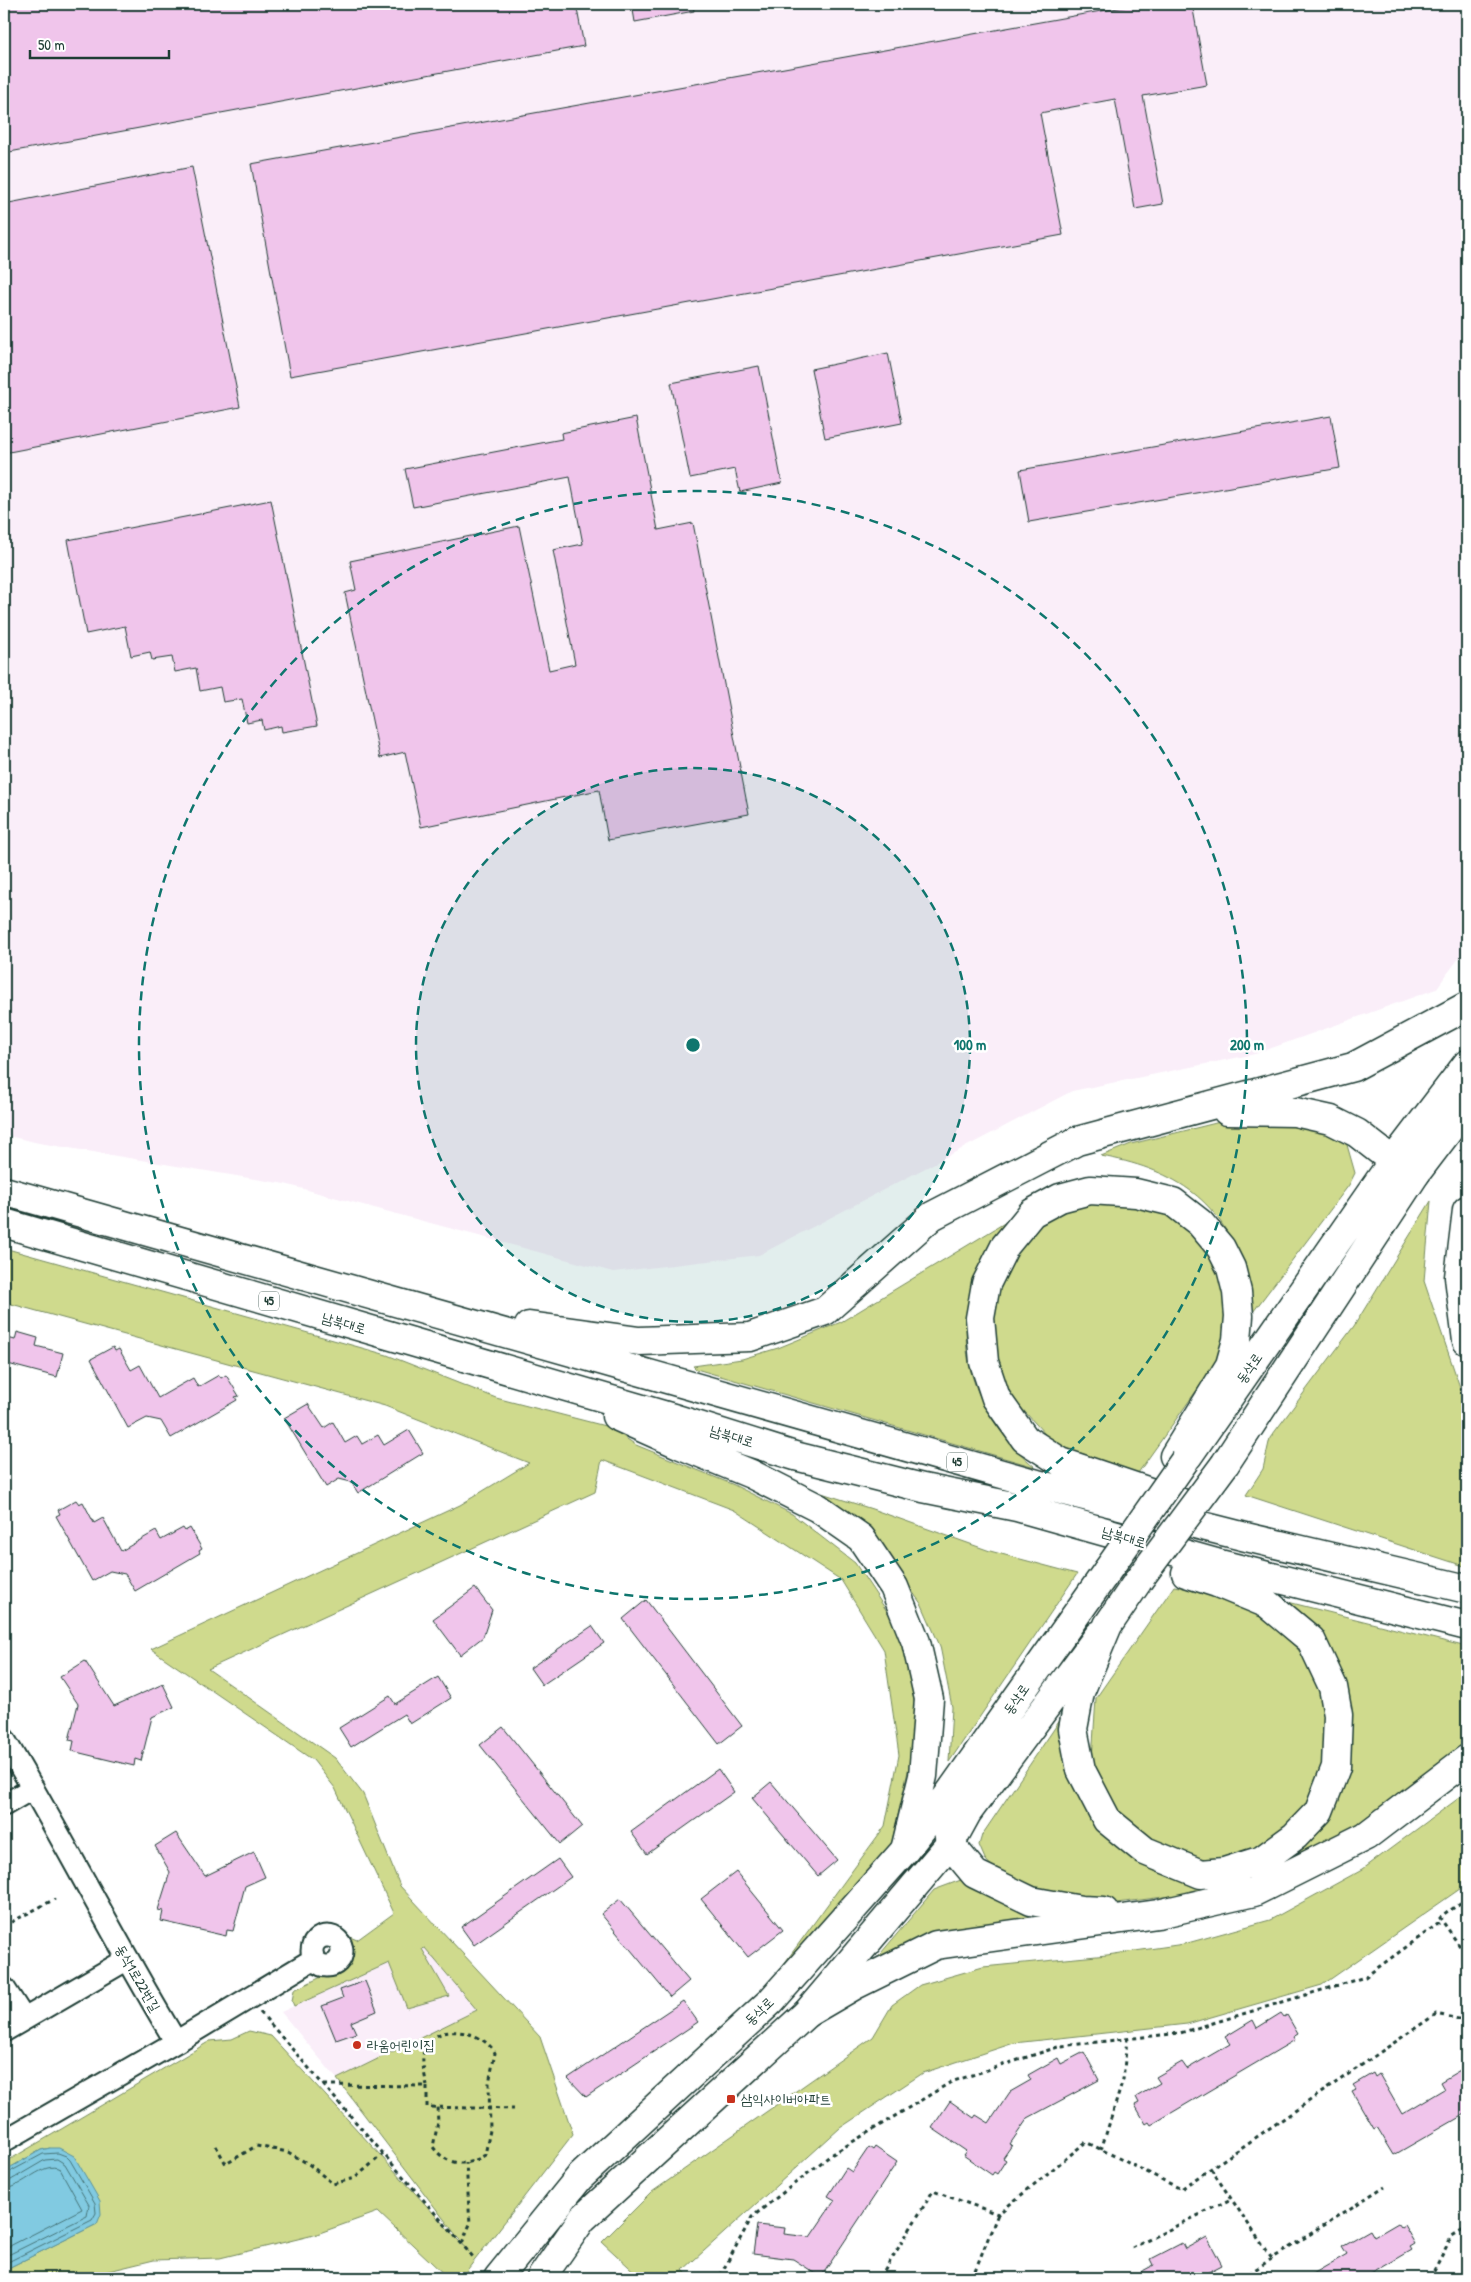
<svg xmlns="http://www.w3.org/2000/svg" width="1471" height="2282" font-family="'Patrick Hand','Poor Story',sans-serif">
<rect width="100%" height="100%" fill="#fff"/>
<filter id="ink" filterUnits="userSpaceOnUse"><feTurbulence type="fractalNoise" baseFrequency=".02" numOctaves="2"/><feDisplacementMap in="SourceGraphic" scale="10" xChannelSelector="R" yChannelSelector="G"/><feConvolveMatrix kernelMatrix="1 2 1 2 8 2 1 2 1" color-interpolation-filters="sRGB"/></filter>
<g filter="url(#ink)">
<!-- built -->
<path fill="#faeef9" d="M4,4H1467V947L1436,989L1255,1054L1072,1091L759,1255L613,1272L285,1184L39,1143L4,1135Z
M425,1947L478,2010L337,2079L281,2012Z"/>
<!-- green -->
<path fill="#cfda8d" stroke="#778c60" d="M1285,1119L1345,1138L1355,1173L1349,1185L1244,1324C1243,1306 1246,1283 1241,1266C1221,1197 1169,1168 1101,1156L1131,1144L1220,1122Z
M1143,1201L1196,1230L1222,1275L1230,1328L1216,1363L1138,1473L1064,1451L1054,1444L1007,1392L990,1343L995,1290L1014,1249L1032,1229L1050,1216L1082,1202Z
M1431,1201L1424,1281L1467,1408V1567L1246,1495L1263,1469L1270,1438L1354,1326Z
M1021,1213C1006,1237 987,1261 975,1287C972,1294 971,1303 969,1310C956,1370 990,1430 1035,1467L696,1369L693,1366L742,1359L778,1348L841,1322Z
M4,1248L387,1355L496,1398L609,1427L636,1445L734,1485L792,1514L855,1563L904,1637L918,1727L891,1846L787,1975L778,1972L885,1826L899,1755L884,1650L841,1580L734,1510L602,1460L595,1492L208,1669L335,1758L363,1794L400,1886L540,2037L573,2134L461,2278H448L378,2212L314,2235L220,2258L154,2260L80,2278H4V2270L97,2224L50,2148L41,2150L4,2171V2163L210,2041L232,2039L249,2031L271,2036L469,2252L337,2079L477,2010L425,1948L422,1949L449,1996L407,2008L389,1963L294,2006L292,2001L294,1990L340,1968C347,1953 347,1946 338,1932L357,1940L394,1913L335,1788L313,1760L151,1649L460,1505L529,1463L385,1406L4,1302Z
M809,1489L872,1509L990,1551L1077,1574L949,1762L952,1707L940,1646L922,1605L896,1569Z
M1174,1586L1230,1596L1287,1634L1309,1665L1324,1702L1330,1749L1313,1800L1268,1848L1224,1861H1192L1154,1843L1120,1819L1092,1759L1096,1698Z
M1280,1600L1467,1647V1740L1419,1783L1367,1821L1265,1876L1196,1893L1100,1905L1045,1896L1002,1878L985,1859L979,1845L982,1835L1071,1704V1754L1133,1856L1156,1872L1199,1882L1326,1823L1346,1695L1339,1664L1316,1630Z
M1467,1792V1884L1322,1985L1187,2024L1014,2043L923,2073L840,2128L683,2270L691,2278H641L602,2242L652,2192L873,2037L892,2005L920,1985L983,1967L1107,1955L1184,1944L1270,1920L1363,1869Z
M961,1880L997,1900L1049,1916L918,1942L876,1959L934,1890Z"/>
<!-- water -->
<path fill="#81cae1" stroke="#5a929c" d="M50,2148H59L74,2156L100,2201L101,2214L97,2224L4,2270V2171L41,2150Z"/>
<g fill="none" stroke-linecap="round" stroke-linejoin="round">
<!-- shore -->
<path stroke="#467579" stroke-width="1" d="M4,2175L43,2154L58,2153L66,2156L70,2160L95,2203L96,2213L92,2220L4,2264
M4,2182L11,2180L45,2160L57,2159L65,2164L89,2205L87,2216L4,2257
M4,2189C22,2188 44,2160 60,2169L82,2209L4,2249"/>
</g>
<!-- building -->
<path fill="#f0c5eb" stroke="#1f3d34" d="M4,4H576L584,46L4,153Z
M632,4H693L694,11L635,22Z
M1140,4H1192L1207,85L1143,96L1163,204L1135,209L1115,99L1040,113L1063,235L290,376L251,164Z
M192,167L240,407L4,453V204Z
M888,353L902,423L825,438L811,369Z
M759,366L782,483L740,492L735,469L690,478L671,383Z
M1331,416L1340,468L1029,522L1020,470Z
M636,418L658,530L693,523L749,814L608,840L599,790L421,827L405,752L380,758L345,593L356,590L350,561L519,526L549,670L575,664L553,550L583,544L570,477L413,507L405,469L562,439L561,433Z
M271,500L317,726L282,732L281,726L264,730L262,720L247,723L242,699L223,702L220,687L200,691L196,668L175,672L172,657L152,660L150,652L131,656L125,626L86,634L68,540Z
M17,1332L38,1338L36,1346L63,1353L57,1377L4,1363V1337L15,1340Z
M113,1347L115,1351L119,1349L131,1370L140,1365L158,1398L193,1378L198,1387L219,1375L221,1378L226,1375L239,1396L235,1397L237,1400L171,1438L161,1421L147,1418L128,1428L91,1359Z
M308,1404L324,1428L333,1422L345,1443L357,1436L362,1444L378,1435L384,1445L409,1430L423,1453L358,1493L351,1482L339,1479L326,1487L284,1418Z
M76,1500L79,1504L83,1502L94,1523L103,1518L121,1551L156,1531L161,1540L183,1528L185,1531L190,1528L202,1549L199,1551L200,1553L135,1591L125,1574L110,1571L92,1581L56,1516L60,1514L58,1510Z
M475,1588L492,1610L483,1637L460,1655L433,1619Z
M646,1600L742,1726L719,1744L623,1619Z
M592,1626L604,1643L542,1685L530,1668Z
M85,1661L114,1706L163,1684L174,1707L152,1717L141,1761L135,1759L134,1766L72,1751L74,1741L69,1740L78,1704L60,1677Z
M438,1677L451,1698L410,1724L404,1714L351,1747L339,1728L390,1696L395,1704Z
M503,1727L582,1826L560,1844L480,1745Z
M718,1769L734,1792L647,1854L631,1832Z
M771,1782L837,1860L818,1876L752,1798Z
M176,1833L205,1876L254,1852L265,1877L245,1886L233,1931L227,1930L226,1936L161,1921L163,1911L158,1910L170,1872L155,1846Z
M558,1859L571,1877L474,1945L461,1927Z
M736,1872L783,1930L748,1957L701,1899Z
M620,1899L689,1981L670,1997L601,1914Z
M365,1981L377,2011L351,2022L356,2033L336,2040L322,2006L343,1998L340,1990Z
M683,2001L698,2022L586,2097L568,2078Z
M1281,2013L1284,2017L1287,2015L1298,2034L1293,2037L1295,2040L1151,2125L1149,2122L1146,2124L1135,2105L1139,2103L1136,2097L1160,2083L1156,2077L1182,2062L1187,2069L1230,2044L1225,2037L1253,2020L1257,2028Z
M1084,2052L1099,2080L1028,2118L1010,2144L1012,2145L1003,2158L1006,2160L997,2174L994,2172L992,2175L963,2155L966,2151L932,2128L950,2101L974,2118L976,2115L989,2123L1010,2092L1031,2080L1028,2075L1058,2058L1061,2064Z
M1467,2066V2113L1394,2155L1377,2127L1374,2129L1352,2091L1356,2089L1353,2085L1373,2073L1375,2077L1379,2074L1402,2114L1444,2089L1440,2082Z
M869,2147L873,2150L875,2147L897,2162L821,2277L793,2259L753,2254L757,2225L785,2228L784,2234L810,2237L835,2200L828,2196L846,2168L852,2172Z
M1398,2223L1401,2227L1404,2225L1415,2244L1410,2247L1412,2250L1364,2278H1306L1347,2254L1342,2246L1370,2230L1374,2237Z
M1207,2237L1222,2265L1197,2278H1129L1154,2265L1151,2259L1182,2243L1185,2249Z"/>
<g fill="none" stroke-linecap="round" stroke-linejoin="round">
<defs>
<path id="street" d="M4,1739C64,1839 116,1943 176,2042L4,2141
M4,1805L33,1788
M312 1951a15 15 0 1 1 30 0a15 15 0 1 1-30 0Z
M4,1988L24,2019
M4,2031L126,1960
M176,2042L314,1959"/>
<path id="secondary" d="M1188,1456L1393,1161L1467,1064
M1225,1464L1416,1173L1467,1106
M498,2278L579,2178L771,2001L905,1850L944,1801L1107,1571
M541,2278L582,2219L807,2013L950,1844L967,1813L1099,1635"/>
<path id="highway" d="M1227,1111L1295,1112L1331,1120L1357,1133L1393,1161L1416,1173
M4,1191L1037,1484L1246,1537L1467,1589
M1467,1210L1459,1277L1467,1341
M4,1223L673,1418L795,1456L923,1488L1017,1507L1216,1563L1467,1626
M529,1326L639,1341L750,1337L825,1311L932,1216L1077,1141L1353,1067L1467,1006
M616,1416L681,1445L751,1474L818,1508L861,1538L894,1587L916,1642L929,1699L923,1776L905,1850
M1174,1456L1230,1365L1237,1340L1239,1316L1237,1292L1231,1268L1221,1248L1200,1223L1173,1202L1136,1193L1090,1190L1060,1198L1032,1213L1005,1246L986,1284L980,1318L984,1362L996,1398L1025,1439L1061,1462L1182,1503
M1138,1581L1108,1625L1080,1692L1073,1729L1081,1770L1107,1820L1145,1851L1201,1874L1224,1872L1262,1860L1295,1836L1319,1811L1336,1767L1338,1715L1333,1687L1311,1640L1268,1604L1217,1583L1186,1573
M944,1801L950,1844L975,1874L1031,1901L1081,1910L1104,1911
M807,2013L855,1985L936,1945L1158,1914L1254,1892L1366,1836L1467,1759"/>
</defs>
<!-- street casing -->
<use href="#street" stroke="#1f3d34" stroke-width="25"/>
<!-- secondary casing -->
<use href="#secondary" stroke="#1f3d34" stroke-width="31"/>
<!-- highway casing -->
<use href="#highway" stroke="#1f3d34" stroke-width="31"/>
<!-- path -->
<path stroke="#1f3d34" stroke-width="3" stroke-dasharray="4 4" stroke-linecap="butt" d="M1467,1898L1440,1918L1467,1956
M4,1926L55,1899
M260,2012L474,2258
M324,2085L427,2086V2107L514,2109
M427,2086C425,2075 420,2060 425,2048C436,2022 483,2030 495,2053L489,2083L490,2130L485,2155C466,2168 446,2165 433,2147L438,2122L437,2107
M216,2146L226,2164L256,2146L288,2152L310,2165L333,2184L355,2178L383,2154
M1101,2150L1123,2080L1127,2039
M1211,2169L1272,2259
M462,2243L470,2224L466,2163
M1132,2248L1231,2199
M730,2278L721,2274L752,2217L831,2155L951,2082L1061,2046L1180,2033L1365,1977L1442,1921
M880,2278L933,2191L998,2214L1086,2142L1181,2189L1436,2014L1467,2021
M972,2278L998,2214
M1242,2278L1385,2186
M1430,2278L1452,2236L1467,2227"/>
<!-- street -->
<use href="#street" stroke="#fff" stroke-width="21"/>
<!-- secondary -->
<use href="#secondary" stroke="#fff" stroke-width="28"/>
<!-- highway -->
<use href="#highway" stroke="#fff" stroke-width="28"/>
<defs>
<path id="secondary-bridge" d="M1107,1571L1185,1460
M1138,1581L1225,1464"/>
</defs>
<!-- secondary-bridge casing -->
<use href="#secondary-bridge" stroke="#1f3d34" stroke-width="31" stroke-linecap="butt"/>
<!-- secondary-bridge -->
<use href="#secondary-bridge" stroke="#fff" stroke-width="28"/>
</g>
</g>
<!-- distance rings -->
<circle cx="693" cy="1045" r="277" fill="#0f766e" fill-opacity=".12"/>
<g fill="none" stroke="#0f766e" stroke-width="2.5" stroke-dasharray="9 6">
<circle cx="693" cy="1045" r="277"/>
<circle cx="693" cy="1045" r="554"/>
</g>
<!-- markers -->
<g fill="#c8321e" stroke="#fff" stroke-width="2">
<circle cx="357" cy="2045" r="5"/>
<rect x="726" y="2094" width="10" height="10" rx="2.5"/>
</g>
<g text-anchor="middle" stroke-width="5" stroke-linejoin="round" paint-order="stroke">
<!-- shield labels -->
<g fill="#fff" stroke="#627771" stroke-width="1">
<rect x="259" y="1291.5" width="20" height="19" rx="4"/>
<rect x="947" y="1452.5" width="20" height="19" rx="4"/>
</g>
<g font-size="12" font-weight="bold" fill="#1f3d34">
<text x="269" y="1305">45</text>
<text x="957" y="1466">45</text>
</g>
<!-- street labels -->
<g font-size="14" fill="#1f3d34" stroke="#fff">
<text transform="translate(344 1323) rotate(16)" y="5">남북대로</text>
<text transform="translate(1249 1368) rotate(-55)" y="5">동삭로</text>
<text transform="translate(732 1436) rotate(17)" y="5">남북대로</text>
<text transform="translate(1124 1537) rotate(16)" y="5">남북대로</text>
<text transform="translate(1016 1699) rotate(-55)" y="5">동삭로</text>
<text transform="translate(138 1978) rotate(60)" y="5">동삭1로22번길</text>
<text transform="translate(759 2011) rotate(-44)" y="5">동삭로</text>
</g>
<!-- poi labels -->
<g font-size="14" fill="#1f3d34" stroke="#fff" text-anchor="start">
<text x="367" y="2050">라움어린이집</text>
<text x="741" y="2104">삼익사이버아파트</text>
</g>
</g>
<circle cx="693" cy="1045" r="8" fill="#0f766e" stroke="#fff" stroke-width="2.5"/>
<g font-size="15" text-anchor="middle" font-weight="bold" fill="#0f766e" stroke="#fff" stroke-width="5" stroke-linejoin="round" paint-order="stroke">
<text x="970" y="1050">100 m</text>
<text x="1247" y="1050">200 m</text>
</g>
<!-- margin -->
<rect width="1471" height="2282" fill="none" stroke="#fff" stroke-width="20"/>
<rect x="10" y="10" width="1451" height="2262" fill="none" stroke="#1f3d34" stroke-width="2" filter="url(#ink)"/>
<!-- scale -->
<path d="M30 50v8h139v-8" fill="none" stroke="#1f3d34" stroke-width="2.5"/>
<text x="38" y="50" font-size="15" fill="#1f3d34" stroke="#ffffff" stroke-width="4" paint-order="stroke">50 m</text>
</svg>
